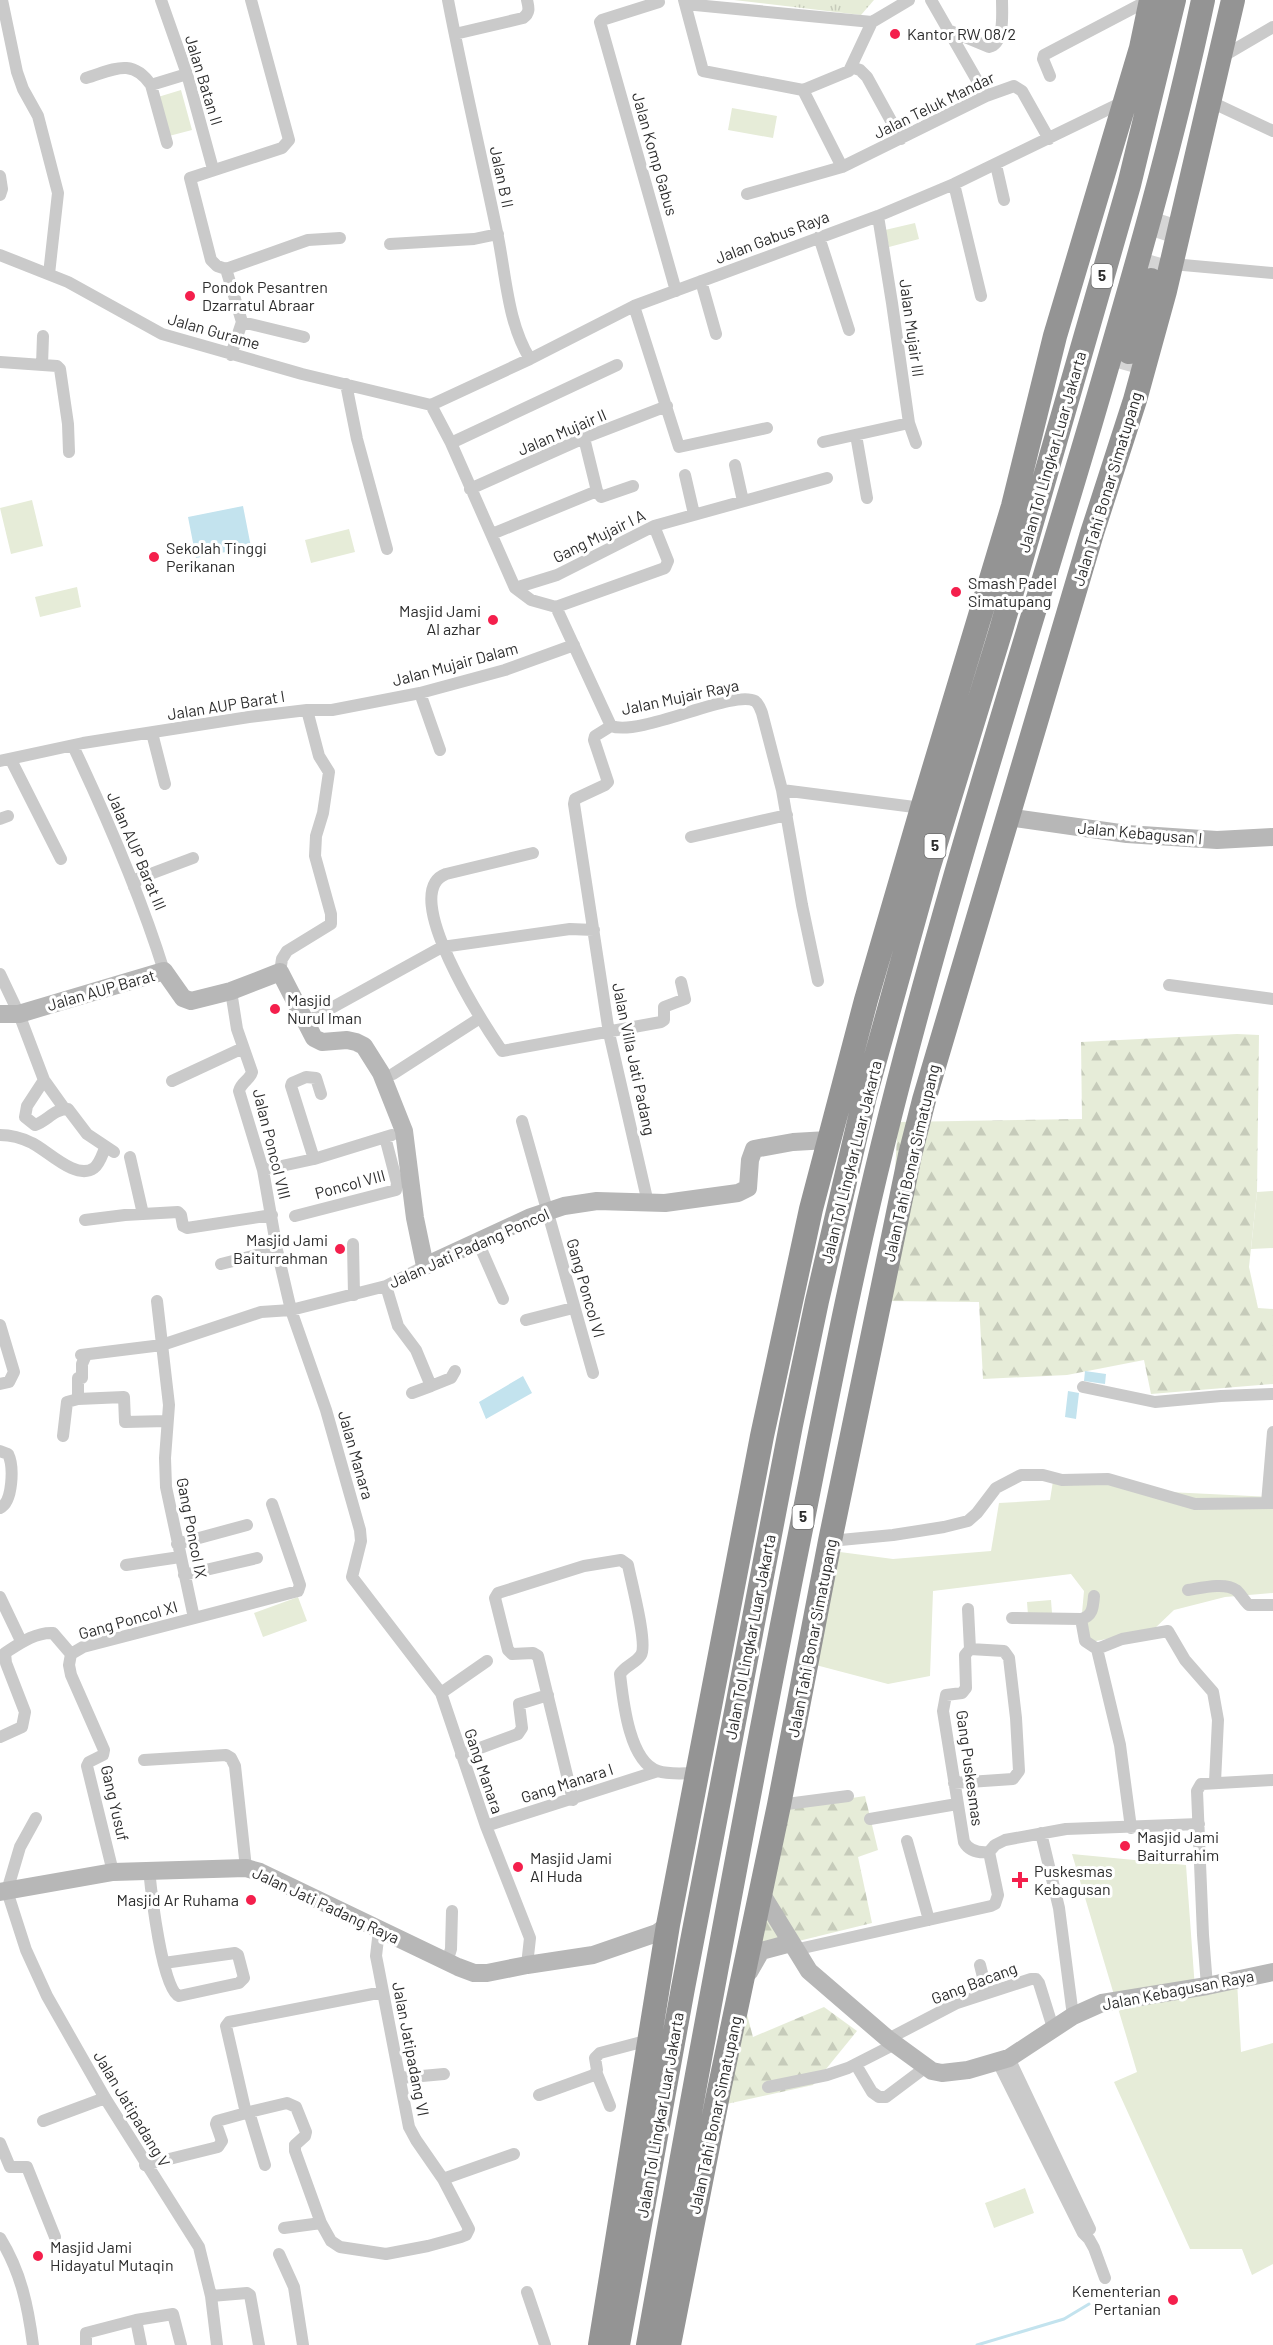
<svg xmlns="http://www.w3.org/2000/svg" width="1273" height="2345" font-family="Barlow,sans-serif">
<defs>
<pattern id="forest-firs" width="22" height="20" patternUnits="userSpaceOnUse" patternTransform="scale(1.5)"><rect width="22" height="20" fill="#e6ecd8"/><path d="M5 1l3.5 6h-7zM16 11l3.5 6h-7z" fill="#c6cbba"/></pattern>
<pattern id="park-tufts" width="24" height="20" patternUnits="userSpaceOnUse" patternTransform="scale(1.5)"><rect width="24" height="20" fill="#e6ecd8"/><path d="M3 7l-1-3M5 7V3M7 7l1-3M15 17l-1-3M17 17v-4M19 17l1-3" fill="none" stroke="#c6cbba"/></pattern>
</defs>
<rect width="100%" height="100%" fill="#fff"/>
<!-- grass -->
<path fill="#e6ecd8" d="M181,90L192,130L169,136L158,97Z
M732,108L777,116L773,138L728,130Z
M915,223L919,239L889,247L885,230Z
M32,500L43,546L11,554L0,508Z
M349,529L355,552L311,563L305,540Z
M77,587L81,607L40,617L35,597Z
M1273,1191V1248L1251,1249L1257,1192Z
M1092,1474L1168,1492L1273,1497V1593L1225,1597L1174,1610L1153,1630L1091,1642L1081,1624L1084,1591L1071,1574L933,1591L930,1676L888,1684L812,1664L840,1552L893,1559L991,1551L999,1503L1050,1500L1053,1481Z
M298,1597L307,1621L263,1637L254,1613Z
M1051,1600L1052,1613L1028,1615L1027,1602Z
M1072,1854L1186,1865L1195,1989L1237,1981L1241,2052L1273,2043V2264L1252,2275L1242,2249H1190L1114,2082L1137,2072Z
M1025,2188L1034,2213L994,2228L985,2203Z"/>
<!-- forest -->
<path fill="url(#forest-firs)" d="M1237,1034L1259,1035L1257,1192L1249,1267L1258,1308L1273,1309V1384L1151,1394L1144,1360L1067,1375L983,1379L979,1302L887,1301L898,1122L1082,1119L1081,1042Z
M865,1796L878,1850L858,1857L872,1923L750,1953L773,1810Z
M741,1992L753,2037L824,2007L857,2031L813,2085L722,2105Z"/>
<!-- park -->
<path fill="url(#park-tufts)" d="M734,0H874L861,15Z"/>
<!-- water -->
<path fill="#c3e3ee" d="M243,506L251,547L196,558L188,517Z
M1085,1371L1106,1374L1105,1384L1084,1381Z
M523,1376L532,1393L486,1419L479,1402Z
M1068,1391L1079,1393L1076,1419L1065,1417Z"/>
<g fill="none" stroke-linecap="round" stroke-linejoin="round">
<!-- stream -->
<path stroke="#c3e3ee" stroke-width="3" d="M977,2345L1064,2319L1089,2304"/>
<!-- highway-tunnel -->
<path stroke="#d5d5d5" stroke-width="24" stroke-dasharray="24 12" stroke-linecap="butt" d="M1163,240L1171,215
M1151,280L1158,256
M1124,370L1129,352"/>
<!-- street -->
<path stroke="#cacaca" stroke-width="12" d="M2,0L17,72L23,89L38,116L58,193L49,274
M161,0L187,74L213,169
M251,0L289,140L282,148L190,178L211,260L217,266L226,269L308,240L340,238
M448,0C463,78 481,155 497,232C506,274 507,322 530,359
M684,0L703,71L803,90L849,71L872,22L909,0
M931,0L986,96
M659,2L602,20L600,22L676,291
M685,4L872,22
M948,30L989,47C1005,43 1002,14 1002,0
M455,34L523,18C530,13 529,8 527,0
M1220,58L1273,27
M851,67L860,70L867,77L901,139
M1050,76L1043,59L1044,55L1149,0
M86,78C113,70 132,57 151,85
M803,90L842,167
M1209,101L1273,131
M167,143L151,85L187,74
M996,165L1004,200
M0,176L2,189L0,195
M954,184L981,296
M747,194L842,167L986,96L1014,86L1022,91L1049,139
M878,216L892,303L909,423L916,443
M819,237L849,330
M390,244L474,239L498,234
M0,255L68,282L162,334L302,374L431,405
M1172,264L1273,273
M226,269L242,322L231,355
M701,281L716,334
M634,306L679,447L767,428
M242,322L304,337
M0,362L57,366L60,369L68,424L69,452
M42,365L43,336
M346,384L357,439L387,549
M431,405L451,443L515,588L531,600L556,607L611,726C641,737 733,689 755,701C759,704 760,708 762,713L782,790L922,808
M431,405L530,359L634,306L878,216L954,184L1123,102
M856,435L867,498
M584,438L597,491L601,497L633,486
M823,442L909,423
M451,443L617,365
M735,465L743,501
M685,475L694,514
M470,489L584,438L667,406
M492,534L597,491
M515,588L557,575L654,526L827,478
M556,607L665,568L668,561L654,526
M420,693L440,750
M611,726L595,736L594,740L608,782L605,785L575,799L574,804L609,1033L648,1203
M152,733L165,784
M73,746C108,820 140,894 164,971
M11,760L61,859
M0,761L83,743L249,717L307,710H332L420,693L505,670L574,645
M782,790L802,905L818,981
M0,819L8,816
M691,837L787,815
M533,853L446,874C397,892 485,1026 502,1051L661,1022L664,1020V1007L685,999L681,982
M134,887L137,879L193,858
M280,972L282,959L287,951L331,924V914L315,856L316,836L323,813L329,772L319,756L307,710
M0,974L19,1014L44,1080L27,1106L25,1117L35,1125C47,1121 54,1109 68,1109L87,1134L114,1152
M1169,985L1273,999
M231,991L237,1029L252,1072C250,1080 241,1082 239,1091L263,1170L277,1250L291,1310L326,1410L360,1530L361,1541L352,1577L441,1693L486,1826L530,1938L527,1965
M315,1017L442,947L570,929L594,930
M393,1074L480,1018
M44,1080L64,1108
M172,1081L243,1048
M522,1121L593,1373
M0,1135C11,1135 22,1138 32,1143C47,1150 76,1181 94,1168C100,1163 102,1155 105,1148
M130,1157L143,1214
M314,1159L291,1086L292,1083L306,1077L316,1078L321,1094
M263,1170L314,1159L392,1135
M295,1216L396,1190L397,1183L385,1137
M85,1220L125,1215L178,1212L181,1215L183,1226L187,1228L272,1215
M478,1242L503,1299
M353,1244L354,1295
M221,1264L277,1250
M386,1286L398,1326L416,1350L431,1386L451,1378L455,1371
M157,1301L169,1405L165,1458L166,1487L194,1618
M526,1320L573,1308
M0,1325L14,1372L9,1382L0,1384
M81,1355L162,1345L261,1312L291,1310L386,1286L425,1266
M1083,1387L1155,1402L1221,1396L1273,1394
M412,1393L431,1386
M78,1399V1378H82V1364L86,1355
M63,1436L67,1402L78,1399L124,1397L125,1422L167,1421
M0,1451L8,1454C14,1466 13,1502 0,1508
M1267,1503L1273,1432
M830,1541L893,1535L944,1527L968,1521L977,1513L996,1488L1021,1475H1043L1062,1480L1108,1479L1195,1504L1273,1503
M177,1544L247,1525
M126,1565L180,1557
M184,1575L257,1558
M1188,1590C1201,1588 1225,1582 1236,1590C1241,1594 1244,1601 1249,1605H1273
M0,1597L21,1641
M968,1609L970,1649L965,1655L966,1688L962,1693L946,1695L943,1711L964,1842C969,1851 979,1853 989,1852
M1012,1618L1081,1619L1085,1641L1097,1649L1120,1745L1131,1828
M1081,1619C1093,1616 1093,1607 1094,1596
M1097,1649L1122,1639L1168,1631L1185,1660L1213,1692L1218,1720L1215,1782
M71,1654L83,1647L298,1591L300,1585L272,1504
M441,1693L487,1661
M0,1737L22,1727L25,1712L6,1663L5,1653C19,1644 35,1632 53,1633L71,1654L69,1665L71,1675L104,1750L103,1755L89,1762L87,1766L113,1872
M461,1755L518,1734L522,1728L519,1704L548,1695
M144,1760L226,1755L231,1758L235,1766L246,1868
M954,1783L1013,1779L1019,1771L1016,1718L1009,1658L1004,1651L970,1649
M573,1800L538,1656L533,1653L512,1654L508,1650L495,1598L498,1593L584,1566L621,1560L628,1565C631,1581 648,1644 641,1655C636,1663 625,1666 620,1674C623,1700 629,1762 658,1771C670,1775 684,1773 696,1773
M779,1805L848,1796
M36,1818L20,1847L7,1891L26,1950L47,1996L105,2098L199,2247L211,2296L217,2345
M870,1819L957,1804
M486,1826L658,1771
M1041,1833L1059,1908L1073,2016
M907,1841L929,1920
M989,1852L995,1845L1005,1840L1066,1829L1199,1824
M149,1869C151,1890 162,1990 179,1996L239,1983L244,1978L238,1955L235,1953L164,1963
M794,1950L991,1906L995,1904L998,1895L989,1852
M447,1962L451,1949L452,1911
M980,1965L987,1993
M1207,1986L1203,1935L1197,1791L1201,1784L1273,1780
M888,2039L957,2003L1031,1979H1036L1039,1983L1053,2028
M1009,2058L1090,2229
M998,2062L1083,2233L1089,2239L1094,2248L1105,2278
M856,2065L872,2092L879,2097H886L926,2067
M597,2074L610,2106
M400,2078L444,2074
M768,2087L827,2075L848,2068L895,2044
M539,2095L594,2075L597,2070L595,2058L600,2053L649,2040
M249,2112L287,2103L296,2107L306,2132L305,2136L295,2145V2151L321,2223L331,2241L340,2247L386,2254L428,2246L461,2237L466,2235L469,2229L443,2179L416,2140L409,2127L378,1966L376,1956L379,1930
M43,2121L105,2098
M0,2143L10,2167H27L55,2237
M145,2165L218,2147L222,2141L216,2124L217,2121L246,2113
M265,2165L249,2112L246,2113L226,2026L229,2022L383,1992
M443,2179L514,2154
M284,2228L321,2223
M0,2238C21,2272 28,2306 33,2345
M279,2254L294,2287L303,2345
M527,2292L545,2345
M211,2296L247,2293L250,2295L259,2345
M136,2320L173,2314L181,2345
M86,2345V2333L136,2320L141,2345"/>
<!-- secondary -->
<path stroke="#b7b7b7" stroke-width="18" d="M1007,817L1127,834L1217,840L1273,837
M0,1014H19L164,971L183,998L191,1001L231,991L280,972L314,1038L322,1042L347,1040L356,1042L364,1046L381,1073L404,1131L415,1218L425,1266L531,1217L564,1206L597,1201L665,1203L738,1193L748,1188L750,1160L754,1149L793,1142L828,1140
M0,1892L113,1872L246,1868L260,1872L458,1967L474,1973H487L527,1965L593,1955L657,1933L668,1925
M761,1893L809,1971L888,2039L932,2071L942,2073L968,2070L1009,2058L1073,2016L1102,2003L1207,1986L1273,1972
M749,1972L761,1951L791,1943"/>
<!-- highway -->
<path stroke="#949494" stroke-width="24" d="M1141,314L1151,280
M1129,352L1135,333
M600,2345L668,1925L762,1436L811,1209L866,1000L922,808L1013,506L1055,336L1141,48L1151,0
M618,2345L683,1988L791,1425L817,1301L865,1096L928,869L1001,630L1129,185L1174,0
M648,2345C695,2083 743,1820 795,1559C823,1420 849,1281 883,1144C943,901 1020,662 1091,422C1132,282 1173,142 1203,0
M669,2345L717,2100L779,1805L830,1541L910,1155L924,1100L1092,533L1135,400L1165,291L1233,0"/>
</g>
<!-- markers -->
<g fill="#f41f4c" stroke="#fff" stroke-width="2">
<circle cx="895" cy="34" r="6"/>
<circle cx="190" cy="296" r="6"/>
<circle cx="154" cy="557" r="6"/>
<circle cx="956" cy="592" r="6"/>
<circle cx="493" cy="620" r="6"/>
<circle cx="275" cy="1009" r="6"/>
<circle cx="340" cy="1249" r="6"/>
<circle cx="1125" cy="1846" r="6"/>
<circle cx="518" cy="1867" r="6"/>
<path d="M1017 1871h6v6h6v6h-6v6h-6v-6h-6v-6h6z"/>
<circle cx="251" cy="1900" r="6"/>
<circle cx="38" cy="2256" r="6"/>
<circle cx="1173" cy="2300" r="6"/>
</g>
<g text-anchor="middle" stroke-width="6" stroke-linejoin="round" paint-order="stroke">
<!-- shield labels -->
<g fill="#fff" stroke="#6c6c6c" stroke-width="1.5">
<rect x="1091.5" y="264" width="21" height="24" rx="4.5"/>
<rect x="924.5" y="834" width="21" height="24" rx="4.5"/>
<rect x="792.5" y="1505" width="21" height="24" rx="4.5"/>
</g>
<g font-size="15" font-weight="bold" fill="#2d2d2d">
<text x="1102" y="281">5</text>
<text x="935" y="851">5</text>
<text x="803" y="1522">5</text>
</g>
<!-- poi labels -->
<g font-size="16" fill="#2d2d2d" stroke="#fff" text-anchor="start">
<text x="907" y="40">Kantor RW 08/2</text>
<text x="202" y="293">Pondok Pesantren<tspan x="202" dy="18">Dzarratul Abraar</tspan></text>
<text x="166" y="554">Sekolah Tinggi<tspan x="166" dy="18">Perikanan</tspan></text>
<text x="968" y="589">Smash Padel<tspan x="968" dy="18">Simatupang</tspan></text>
<text x="481" y="617" text-anchor="end">Masjid Jami<tspan x="481" dy="18">Al azhar</tspan></text>
<text x="287" y="1006">Masjid<tspan x="287" dy="18">Nurul Iman</tspan></text>
<text x="328" y="1246" text-anchor="end">Masjid Jami<tspan x="328" dy="18">Baiturrahman</tspan></text>
<text x="1137" y="1843">Masjid Jami<tspan x="1137" dy="18">Baiturrahim</tspan></text>
<text x="530" y="1864">Masjid Jami<tspan x="530" dy="18">Al Huda</tspan></text>
<text x="1034" y="1877">Puskesmas<tspan x="1034" dy="18">Kebagusan</tspan></text>
<text x="239" y="1906" text-anchor="end">Masjid Ar Ruhama</text>
<text x="50" y="2253">Masjid Jami<tspan x="50" dy="18">Hidayatul Mutaqin</tspan></text>
<text x="1161" y="2297" text-anchor="end">Kementerian<tspan x="1161" dy="18">Pertanian</tspan></text>
</g>
<!-- street labels -->
<g font-size="16" fill="#2d2d2d" stroke="#fff">
<text transform="translate(204 80) rotate(73)" y="6">Jalan Batan II</text>
<text transform="translate(934 105) rotate(-26)" y="6">Jalan Teluk Mandar</text>
<text transform="translate(655 154) rotate(74)" y="6">Jalan Komp Gabus</text>
<text transform="translate(502 177) rotate(78)" y="6">Jalan B II</text>
<text transform="translate(772 237) rotate(-21)" y="6">Jalan Gabus Raya</text>
<text transform="translate(912 328) rotate(82)" y="6">Jalan Mujair III</text>
<text transform="translate(214 331) rotate(16)" y="6">Jalan Gurame</text>
<text transform="translate(562 432) rotate(-23)" y="6">Jalan Mujair II</text>
<text transform="translate(1052 452) rotate(-74)" y="6">Jalan Tol Lingkar Luar Jakarta</text>
<text transform="translate(1107 489) rotate(-73)" y="6">Jalan Tahi Bonar Simatupang</text>
<text transform="translate(599 536) rotate(-26)" y="6">Gang Mujair I A</text>
<text transform="translate(455 664) rotate(-15)" y="6">Jalan Mujair Dalam</text>
<text transform="translate(680 697) rotate(-12)" y="6">Jalan Mujair Raya</text>
<text transform="translate(226 705) rotate(-9)" y="6">Jalan AUP Barat I</text>
<text transform="translate(1140 833) rotate(5)" y="6">Jalan Kebagusan I</text>
<text transform="translate(137 851) rotate(67)" y="6">Jalan AUP Barat III</text>
<text transform="translate(101 990) rotate(-16)" y="6">Jalan AUP Barat</text>
<text transform="translate(634 1059) rotate(78)" y="6">Jalan Villa Jati Padang</text>
<text transform="translate(272 1144) rotate(76)" y="6">Jalan Poncol VIII</text>
<text transform="translate(851 1162) rotate(-76)" y="6">Jalan Tol Lingkar Luar Jakarta</text>
<text transform="translate(911 1163) rotate(-77)" y="6">Jalan Tahi Bonar Simatupang</text>
<text transform="translate(350 1184) rotate(-15)" y="6">Poncol VIII</text>
<text transform="translate(469 1248) rotate(-24)" y="6">Jalan Jati Padang Poncol</text>
<text transform="translate(586 1288) rotate(74)" y="6">Gang Poncol VI</text>
<text transform="translate(356 1455) rotate(74)" y="6">Jalan Manara</text>
<text transform="translate(192 1528) rotate(79)" y="6">Gang Poncol IX</text>
<text transform="translate(128 1620) rotate(-16)" y="6">Gang Poncol XI</text>
<text transform="translate(750 1637) rotate(-79)" y="6">Jalan Tol Lingkar Luar Jakarta</text>
<text transform="translate(812 1638) rotate(-79)" y="6">Jalan Tahi Bonar Simatupang</text>
<text transform="translate(970 1768) rotate(82)" y="6">Gang Puskesmas</text>
<text transform="translate(484 1771) rotate(71)" y="6">Gang Manara</text>
<text transform="translate(567 1783) rotate(-18)" y="6">Gang Manara I</text>
<text transform="translate(115 1803) rotate(77)" y="6">Gang Yusuf</text>
<text transform="translate(326 1905) rotate(25)" y="6">Jalan Jati Padang Raya</text>
<text transform="translate(974 1983) rotate(-21)" y="6">Gang Bacang</text>
<text transform="translate(1178 1990) rotate(-11)" y="6">Jalan Kebagusan Raya</text>
<text transform="translate(411 2049) rotate(79)" y="6">Jalan Jatipadang VI</text>
<text transform="translate(132 2109) rotate(59)" y="6">Jalan Jatipadang V</text>
<text transform="translate(660 2115) rotate(-80)" y="6">Jalan Tol Lingkar Luar Jakarta</text>
<text transform="translate(715 2115) rotate(-78)" y="6">Jalan Tahi Bonar Simatupang</text>
</g>
</g>
</svg>
